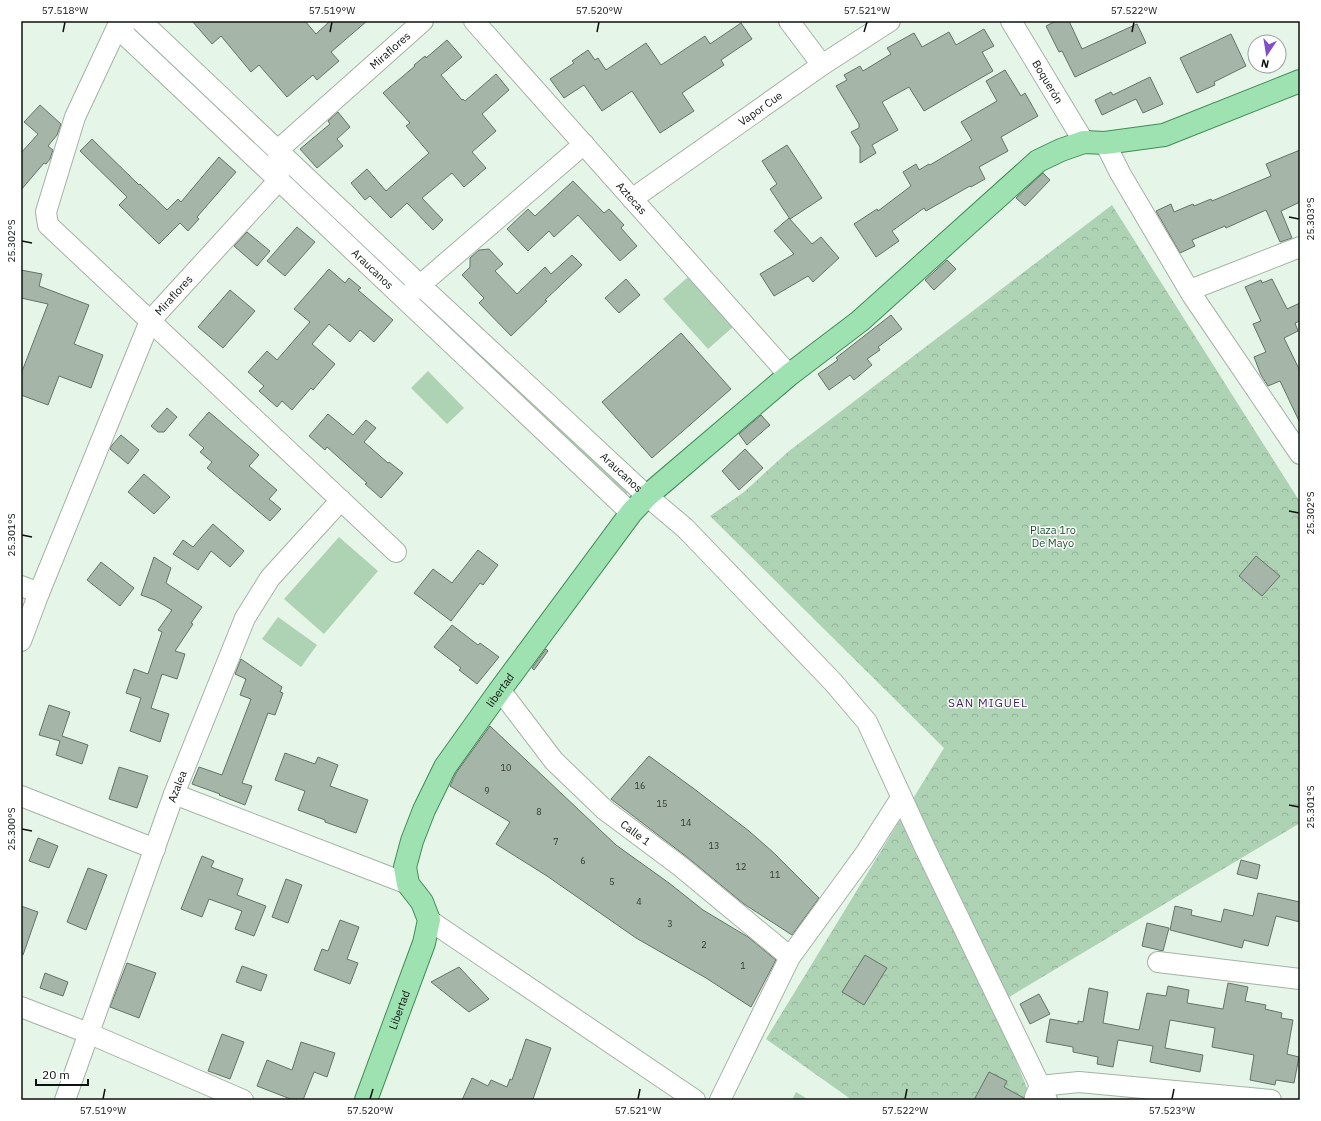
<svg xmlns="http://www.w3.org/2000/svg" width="1321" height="1121" font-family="'IBM Plex Sans',sans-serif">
<defs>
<pattern id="park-crowns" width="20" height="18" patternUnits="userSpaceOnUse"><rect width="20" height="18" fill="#add2b4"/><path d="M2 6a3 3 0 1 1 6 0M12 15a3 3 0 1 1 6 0" fill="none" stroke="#94b39a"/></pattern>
</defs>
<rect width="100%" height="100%" fill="#e5f5e7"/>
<!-- grass -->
<path fill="#add2b4" d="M688,277L733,327L708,349L663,299Z
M423,301L628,492L626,495L421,302Z
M428,371L464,408L447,424L411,388Z
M339,537L378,571L324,634L284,599Z
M278,617L317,645L301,667L262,639Z
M796,1092L809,1100H792Z"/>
<!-- park -->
<path fill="url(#park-crowns)" d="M1112,205L1300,502V823L994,1006L1029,1093L1024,1100H852L766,1039L944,748L710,516L744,492L789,451Z"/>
<!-- building -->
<path fill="#a5b5a7" stroke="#657468" d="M192,21H305L316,34L330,21H367L331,52L339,61L317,80L313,75L287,97L259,65L251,72L221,36L212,44Z
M1056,21H1069L1082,49L1137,24L1146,43L1075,77L1062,51L1059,52L1046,26Z
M741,23L752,39L721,60L724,65L682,93L694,111L660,133L632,91L602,111L584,85L564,98L550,79L574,63L572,61L588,50L595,60L598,58L606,70L646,43L661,65L705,36L710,44Z
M984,29L994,46L982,52L993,71L924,111L909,87L882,102L898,130L872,145L876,153L860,163V147L851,132L859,128V124L836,86L847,80L844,75L860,66L863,71L891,54L887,48L914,33L922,47L949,32L956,45Z
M1231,34L1246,66L1214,82L1215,85L1197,93L1180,58Z
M447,40L462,57L441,75L462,100L463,99L465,101L496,74L509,90L482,114L496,131L472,152L486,168L464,187L452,173L422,198L443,220L433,230L407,203L391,218L370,196L365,200L351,183L367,169L386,191L429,153L406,126L410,123L383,93L415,66L414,65L425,56L426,58Z
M1005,70L1021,96L1025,93L1038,116L1001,137L1008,151L979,167L985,179L971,187L970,186L926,211L924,208L892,231L899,241L876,257L854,224L877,209L878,211L911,186L903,172L916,164L919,170L929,164L930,165L972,140L961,122L997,101L986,81Z
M1150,77L1163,104L1143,113L1136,99L1102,115L1095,100L1111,92L1113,95Z
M40,105L61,124L57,135L48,146L53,150L50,159L46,164L44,163L21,190V153L38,134L24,122Z
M338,112L350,127L337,139L343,146L317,168L300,149L330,124L328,121Z
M92,139L139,185L140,184L167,210L178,199L181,202L219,157L236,172L197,217L199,219L188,231L180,223L159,244L119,205L127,197L80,151Z
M787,145L822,198L790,219L770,189L777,184L762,161Z
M1300,150V202L1281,211L1292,238L1280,242L1266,210L1226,228L1225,226L1192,240L1195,246L1180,253L1156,211L1171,204L1174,212L1193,204L1194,206L1211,199L1212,201L1271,176L1266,164Z
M1043,173L1050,180L1025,206L1016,198Z
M573,181L604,213L609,209L624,225L621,228L637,246L620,261L578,215L554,237L549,231L528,251L507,229L528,209L535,216Z
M789,218L812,244L821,237L839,258L813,282L808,276L774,296L760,274L794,254L774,231Z
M297,227L315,242L285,276L267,261Z
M247,232L270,251L257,266L234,246Z
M489,249L503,264L495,271L517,294L545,267L551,274L572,255L582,265L545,300L547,301L511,336L479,303L484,298L462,275L470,267V258L479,250Z
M947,260L956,269L934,290L925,280Z
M329,269L345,283L349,278L361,288L358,290L393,320L374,342L360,330L350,342L329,324L312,344L335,364L313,390L311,388L292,410L282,401L277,407L259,391L264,386L248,372L267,351L277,360L310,322L294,309Z
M21,270L42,274L39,286L89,305L74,344L103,355L91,388L59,376L48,405L21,395V374L48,304L21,298Z
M626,279L640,295L619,313L605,298Z
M1272,279L1287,309L1300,303V321L1295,323L1298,331L1284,338L1300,371V423L1280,381L1268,386L1261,375L1254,357L1266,352L1253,324L1261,321L1245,287L1261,280L1262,283Z
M230,290L255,311L223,348L198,327Z
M891,315L902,329L878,347L880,350L867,359L872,365L854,380L850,375L829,390L818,374L838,360L836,358Z
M681,333L731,389L652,458L602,402Z
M167,408L177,417L164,432H158L151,426Z
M209,412L259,455L249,466L277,490L269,499L281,509L270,521L207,468L212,462L200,452L204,448L189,435Z
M328,414L353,435L366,420L376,428L364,442L388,463L389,462L403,473L381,498L365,484L367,483L327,447L325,450L309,436Z
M761,415L770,425L747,445L739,434Z
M121,435L139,450L128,464L110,449L112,445Z
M745,449L763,468L739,490L722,471Z
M144,474L170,497L154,514L128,492Z
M213,524L244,551L230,567L211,551L198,570L173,554L183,540L193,547Z
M478,550L498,565L483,585L480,583L451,621L414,593L433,569L452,583Z
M1256,556L1280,576L1262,596L1239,576Z
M154,557L171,568L166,583L202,607L191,623L193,624L175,651L185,654L177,679L162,674L151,708L169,714L160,742L130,731L141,698L126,693L134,669L148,674L162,632L158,630L172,610L155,600L141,595Z
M101,562L134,588L120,606L87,580Z
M452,625L478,645L480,643L499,657L477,684L459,670L461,668L434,647Z
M546,649L548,651L534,670L532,668Z
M241,659L282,687L280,692L283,693L275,715L268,713L242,783L252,786L245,805L219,795L220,794L192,784L199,767L222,775L251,699L240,695L246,679L235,674Z
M49,705L70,712L62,736L88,745L82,764L56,755L60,741L39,735Z
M490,726L616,845L669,883L703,910L748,937L776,960L751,1007L706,978L636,938L547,876L496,844L510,822L450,786L456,773Z
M285,753L315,764L318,757L338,765L330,786L368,800L356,833L325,822V820L298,810L305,791L275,780Z
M649,756L693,788L749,831L774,853L819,898L792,935L744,904L687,857L611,799Z
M119,767L148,776L137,808L109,799Z
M38,838L58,846L49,868L29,861Z
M202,856L214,861L211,867L243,879L237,895L266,906L254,936L235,929L242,911L209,899L202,917L181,909Z
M1241,860L1260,865L1257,879L1237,874Z
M88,868L107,875L86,930L67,922Z
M286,879L302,885L288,923L272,917Z
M1258,893L1300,902V922L1276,916L1268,946L1244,940L1242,948L1170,930L1175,906L1192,910L1191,915L1221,922L1224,909L1253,916Z
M21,906L38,912L23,955L21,954Z
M340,920L359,927L347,959L358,963L350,984L314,970L322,949L328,951Z
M1147,923L1169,928L1163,951L1142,946Z
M865,955L887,968L864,1005L842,992Z
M127,963L156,973L139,1018L110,1007Z
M242,966L267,975L261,991L236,982Z
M459,967L489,999L469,1012L431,982Z
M45,973L68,982L63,996L40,988Z
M1228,983L1248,987L1245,1001L1266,1005L1265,1009L1282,1013L1281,1018L1293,1020L1287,1054L1299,1057L1294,1083L1276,1080L1275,1085L1250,1080L1254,1055L1212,1047L1215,1028L1170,1020L1165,1048L1203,1055L1200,1072L1150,1062L1153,1046L1118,1040L1113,1067L1097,1064L1098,1057L1073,1052V1047L1046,1042L1050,1019L1078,1024V1021L1083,1022L1089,988L1108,992L1103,1023L1139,1030L1147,993L1166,996L1168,986L1189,990L1187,1003L1223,1009Z
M1039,994L1050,1014L1030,1024L1020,1004Z
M222,1034L244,1042L230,1079L208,1071Z
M526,1039L551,1048L533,1099L535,1100H462L472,1078L488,1086L491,1080L507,1087L510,1079L512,1080Z
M301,1042L335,1053L327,1077L314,1072L303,1100H293L257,1086L267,1060L292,1070Z
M989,1072L1007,1081L1004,1087L1024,1098V1100H974Z"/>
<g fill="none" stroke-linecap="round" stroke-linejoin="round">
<defs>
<g id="minor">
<path d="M120,21L75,117L46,212L48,225L396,552"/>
<path id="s1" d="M124,21L123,26L125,35L631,513"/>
<path id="s2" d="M141,21L419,284L647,496L685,528L833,682L867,722L925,848L1047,1100"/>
<path id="s3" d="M474,21L789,375"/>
<path d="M789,21L822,65"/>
<path id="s4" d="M1011,21L1084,142"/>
<path d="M1105,143L1120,173L1192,295L1300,454"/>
<path id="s5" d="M632,199L822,65L890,21"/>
<path d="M1190,290L1300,247"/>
<path d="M411,293L584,144"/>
<path d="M21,586L39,593"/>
<path id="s6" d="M21,641L39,593L150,321L279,180L278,150L423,21"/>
<path id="s7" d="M500,690L554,761L605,810L680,866L790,957"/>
<path d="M174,794L408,884"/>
<path d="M21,796L155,849"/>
<path d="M429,920L695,1100"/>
<path d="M1158,962L1300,979"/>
<path d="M21,1007L88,1033L243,1100"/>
<path d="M1035,1097L1040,1086L1079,1082L1271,1100"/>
<path id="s8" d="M65,1100L174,794L245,618L270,578L341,500"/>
<path d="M720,1100L790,957L865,854L901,798"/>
</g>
<g id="major">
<path id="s9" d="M366,1100L424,943L429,920L422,902L408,884L405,867L412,841L424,810L445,767L500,690L631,513L647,496L789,375L860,321L1038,161L1061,150L1084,142L1105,143L1164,135L1300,81"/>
</g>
</defs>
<!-- minor casing -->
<use href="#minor" stroke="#a3b3a5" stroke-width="22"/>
<!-- major casing -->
<use href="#major" stroke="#418d56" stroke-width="24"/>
<!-- minor -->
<use href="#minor" stroke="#fff" stroke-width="20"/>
<!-- major -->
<use href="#major" stroke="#9ee2b1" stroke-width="22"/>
</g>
<!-- ticks -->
<path fill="none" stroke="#0d120e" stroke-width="1.5" d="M63,32L65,22M330,32L332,22M597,32L599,22M864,32L867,22M1132,32L1134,22M1289,217L1299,219M22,241L32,243M1289,511L1299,513M22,535L32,537M1289,805L1299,807M22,829L32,831M103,1099L105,1089M370,1099L373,1089M638,1099L640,1089M905,1099L907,1089M1172,1099L1174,1089"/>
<g text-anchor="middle" stroke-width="3" stroke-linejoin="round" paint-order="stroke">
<!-- number labels -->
<g font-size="9" fill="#333b34">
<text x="506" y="771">10</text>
<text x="640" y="789">16</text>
<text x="487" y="794">9</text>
<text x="662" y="807">15</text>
<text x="539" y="815">8</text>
<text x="686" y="826">14</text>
<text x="556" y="845">7</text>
<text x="714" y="849">13</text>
<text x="583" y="864">6</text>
<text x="741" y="870">12</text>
<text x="775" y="878">11</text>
<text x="612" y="885">5</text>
<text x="639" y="905">4</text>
<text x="670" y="927">3</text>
<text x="704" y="948">2</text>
<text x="743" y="969">1</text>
</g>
<!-- street labels -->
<g font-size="11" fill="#0d120e" stroke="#fff">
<text dy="4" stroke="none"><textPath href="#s6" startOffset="716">Miraflores</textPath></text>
<text dy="4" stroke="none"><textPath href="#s4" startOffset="71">Boquerón</textPath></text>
<text dy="4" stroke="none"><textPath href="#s5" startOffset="157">Vapor Cue</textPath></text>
<text dy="4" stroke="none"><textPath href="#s3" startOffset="237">Aztecas</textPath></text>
<text dy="4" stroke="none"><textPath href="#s1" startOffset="355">Araucanos</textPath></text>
<text dy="4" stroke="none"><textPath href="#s6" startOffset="380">Miraflores</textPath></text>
<text dy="4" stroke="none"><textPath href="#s2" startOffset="659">Araucanos</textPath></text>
<text dy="4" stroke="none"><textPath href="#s9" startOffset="453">libertad</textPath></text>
<text dy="4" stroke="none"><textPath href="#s8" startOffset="333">Azalea</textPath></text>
<text dy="4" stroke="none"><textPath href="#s7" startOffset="198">Calle 1</textPath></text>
<text dy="4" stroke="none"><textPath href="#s9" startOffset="96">Libertad</textPath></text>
</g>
<!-- park labels -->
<g font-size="11" fill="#155229" stroke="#fff">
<text x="1053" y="534">Plaza 1ro<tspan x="1053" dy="13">De Mayo</tspan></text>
</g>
<!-- neighbourhood labels -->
<g font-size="12" letter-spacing="1" fill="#3f2661" stroke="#fff">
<text x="988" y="707">SAN MIGUEL</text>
</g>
</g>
<!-- border -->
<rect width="1321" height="1121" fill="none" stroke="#ffffff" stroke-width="44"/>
<!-- north arrow -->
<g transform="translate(1267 54) rotate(192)"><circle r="19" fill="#ffffff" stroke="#9ea09f"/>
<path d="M0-3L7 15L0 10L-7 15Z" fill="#824ec6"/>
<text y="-6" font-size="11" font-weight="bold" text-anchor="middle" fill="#0d120e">N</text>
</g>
<!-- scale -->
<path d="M36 1079v6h52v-6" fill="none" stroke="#0d120e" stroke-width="2"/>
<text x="42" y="1079" font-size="12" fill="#0d120e" stroke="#ffffff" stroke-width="3" paint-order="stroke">20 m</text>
<rect x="22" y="22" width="1277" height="1077" fill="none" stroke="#0d120e" stroke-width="1.5"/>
<g font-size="10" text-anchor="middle" fill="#0d120e">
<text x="65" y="14">57.518°W</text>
<text x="332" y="14">57.519°W</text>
<text x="599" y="14">57.520°W</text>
<text x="867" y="14">57.521°W</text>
<text x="1134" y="14">57.522°W</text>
<text transform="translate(1310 219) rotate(-90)" y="4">25.303°S</text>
<text transform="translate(11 241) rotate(-90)" y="4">25.302°S</text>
<text transform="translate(1310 513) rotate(-90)" y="4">25.302°S</text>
<text transform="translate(11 535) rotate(-90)" y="4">25.301°S</text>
<text transform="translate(1310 807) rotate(-90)" y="4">25.301°S</text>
<text transform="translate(11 829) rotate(-90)" y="4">25.300°S</text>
<text x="103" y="1114">57.519°W</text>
<text x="370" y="1114">57.520°W</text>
<text x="638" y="1114">57.521°W</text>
<text x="905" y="1114">57.522°W</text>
<text x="1172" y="1114">57.523°W</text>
</g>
</svg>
